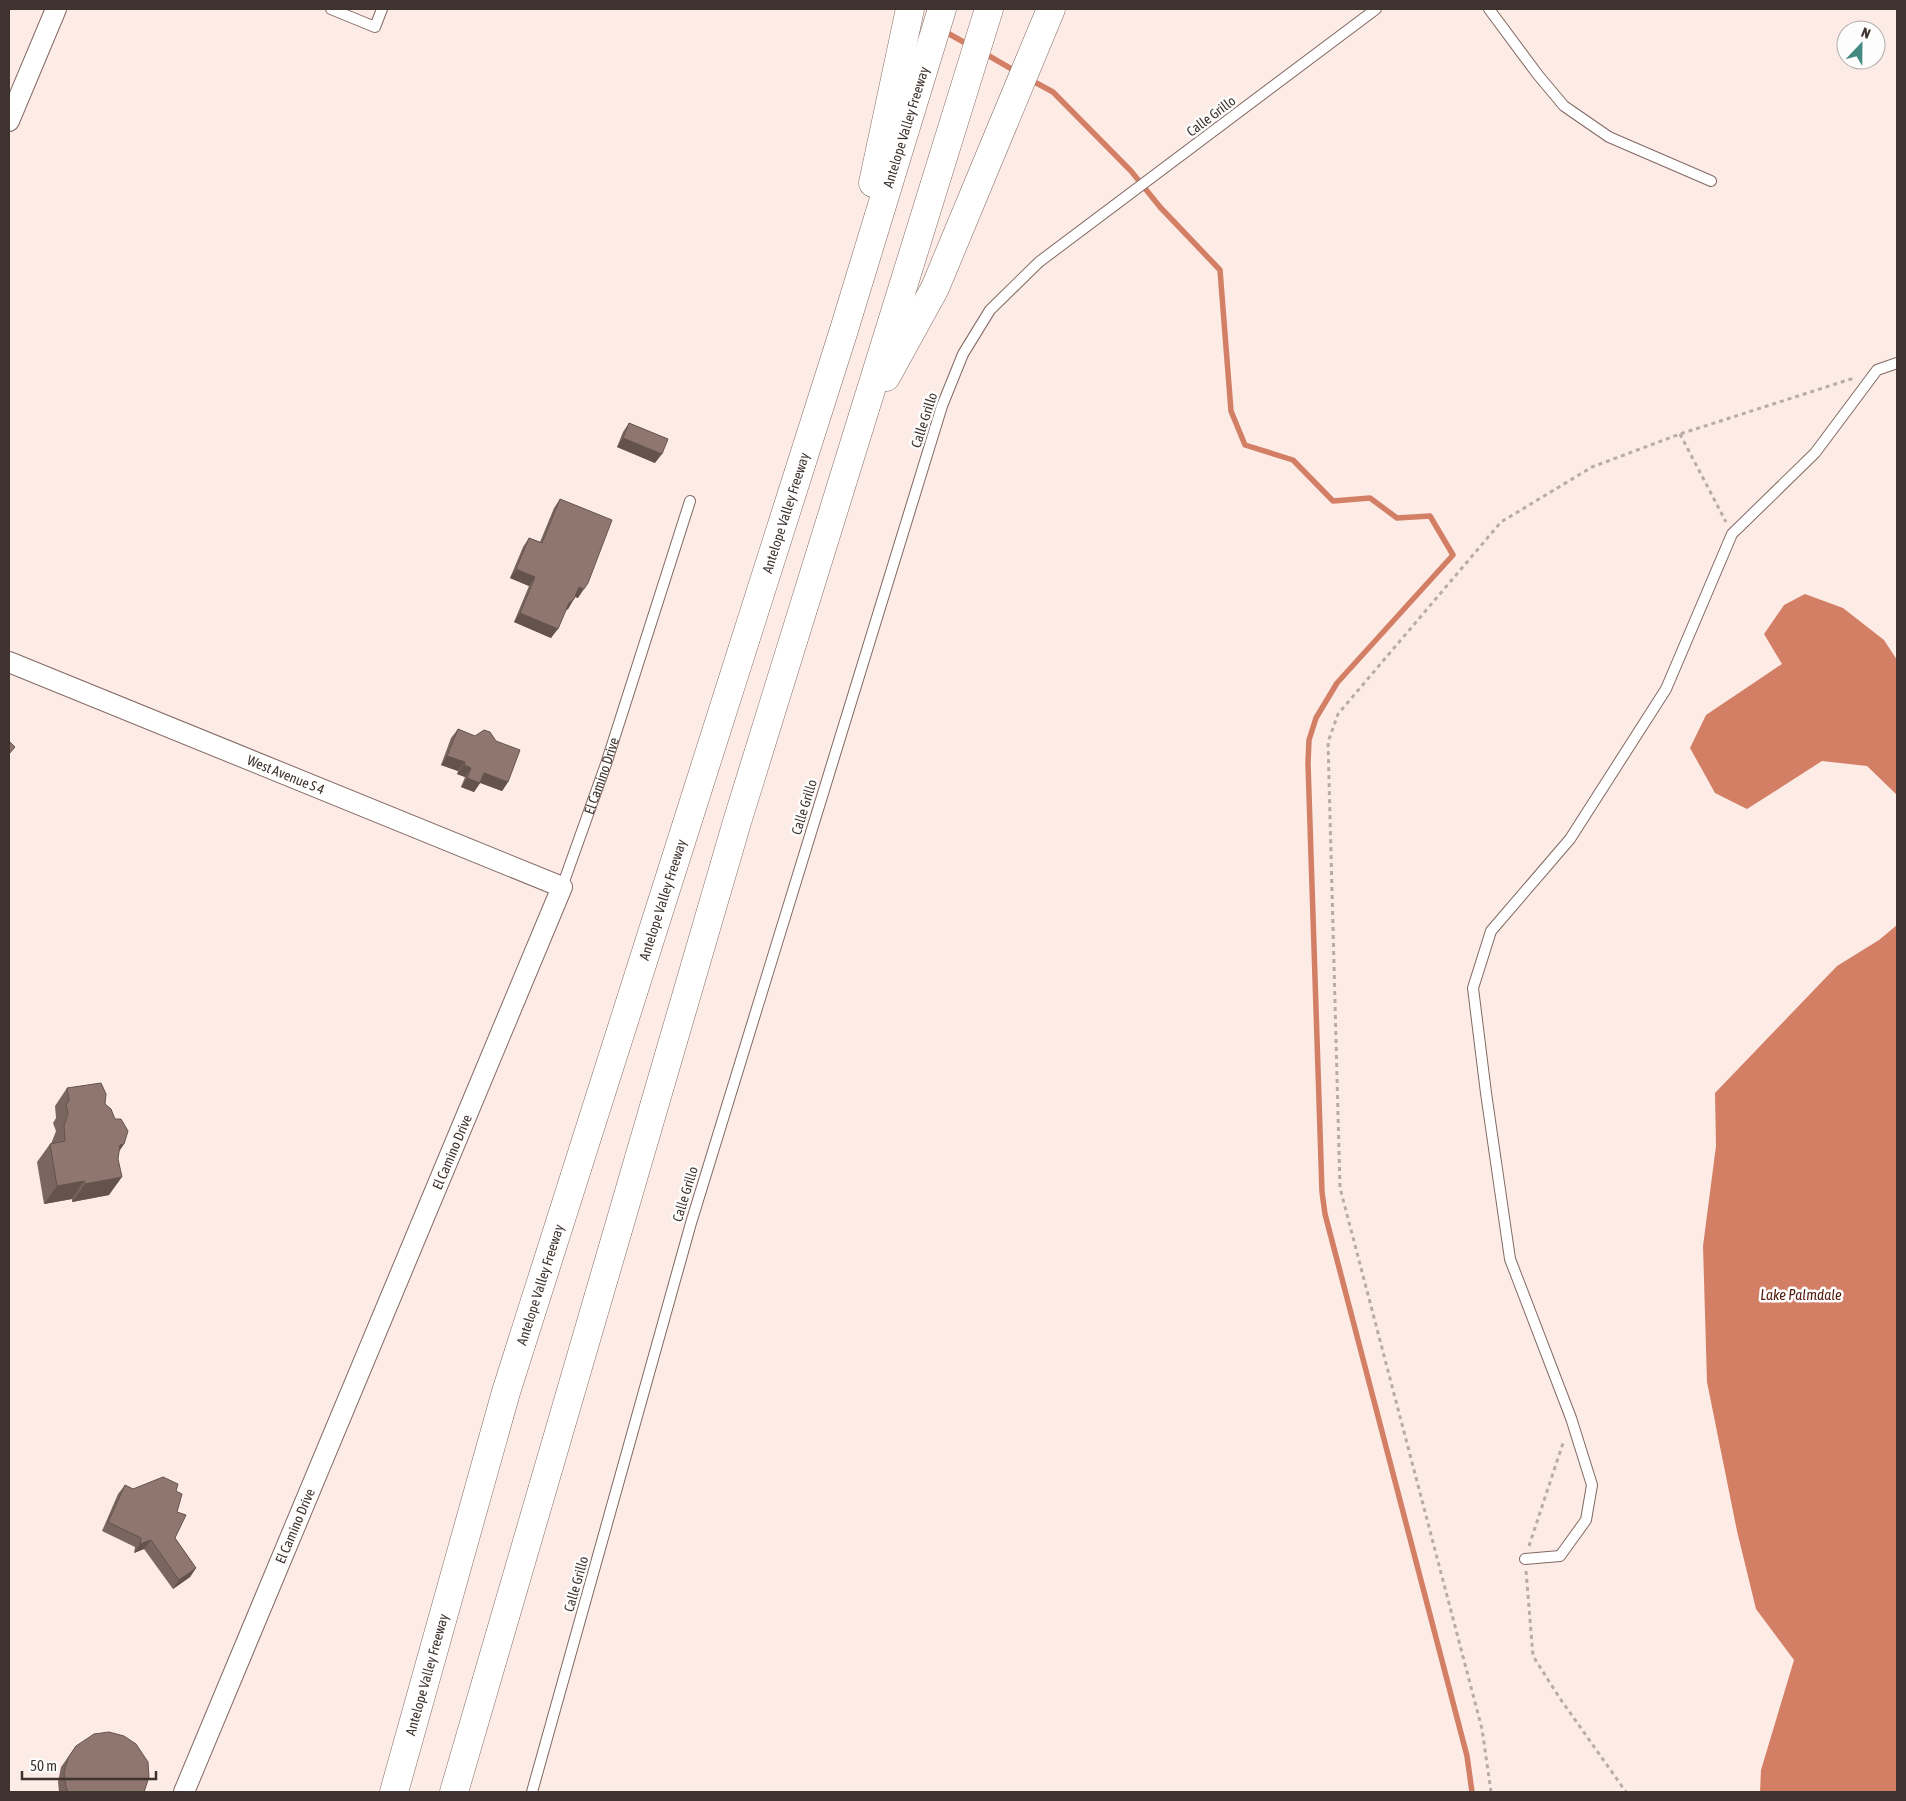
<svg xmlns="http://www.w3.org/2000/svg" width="1906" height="1801" font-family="'Asap Condensed',sans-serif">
<rect width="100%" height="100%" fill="#fdebe6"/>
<!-- water -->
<path fill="#d37f66" d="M1805,594L1843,608L1884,640L1897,660V795L1867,766L1822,761L1747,809L1715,793L1690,748L1706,715L1782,664L1764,634L1784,605Z
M1897,925V1792H1760L1761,1770L1794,1660L1756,1609L1737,1531L1707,1382L1703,1246L1716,1146L1715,1093L1837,966L1879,940Z"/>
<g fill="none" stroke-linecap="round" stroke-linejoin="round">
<!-- stream -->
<path stroke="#d37f66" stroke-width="5.5" d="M942,30L969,45
M984,53L1017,72
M1029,79L1053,92L1131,171L1160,207L1220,270L1231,411L1245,445L1293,460L1333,501L1370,498L1397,518L1430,516L1453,555L1337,683L1316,718L1309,740L1308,763L1322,1192L1325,1214L1467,1756L1472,1792"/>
<defs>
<g id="service">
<path d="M331,9L375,27L382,9"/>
<path d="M1489,9L1538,75L1564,106L1609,137L1711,181"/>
<path id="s1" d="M562,887L606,764L690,501"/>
<path d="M1525,1559L1560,1556L1586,1520L1592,1485L1571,1418L1510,1259L1486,1093L1473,988L1491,931L1570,839L1666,689L1732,534L1815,453L1877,370L1897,363"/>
<path d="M532,1792L691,1223L942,406L963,354L990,310L1039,262L1376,9"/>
</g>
<g id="minor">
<path d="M9,121L56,9"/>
<path id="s2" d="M9,662L562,887L184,1792"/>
</g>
<g id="motorway">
<path d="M873,183L910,9"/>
<path d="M886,377L935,288L1051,9"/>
<path id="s3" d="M394,1792L506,1392L843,333L942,9"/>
<path d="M454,1792L737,822L989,9"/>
</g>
</defs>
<!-- service casing -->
<use href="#service" stroke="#826962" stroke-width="12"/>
<!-- minor casing -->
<use href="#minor" stroke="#826962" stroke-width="22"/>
<!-- motorway casing -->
<use href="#motorway" stroke="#826962" stroke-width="29"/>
<!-- path -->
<path stroke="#baaba6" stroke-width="3" stroke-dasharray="4 4" stroke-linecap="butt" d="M1680,434L1726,522
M1529,1546L1564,1440
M1526,1571L1533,1656L1559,1697L1626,1792
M1491,1792L1482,1729L1340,1188L1328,742L1338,714L1501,522L1592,467L1680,434L1854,378"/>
<!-- service -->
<use href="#service" stroke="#fff" stroke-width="10"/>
<!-- minor -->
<use href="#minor" stroke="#fff" stroke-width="20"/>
<!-- motorway -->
<use href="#motorway" stroke="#fff" stroke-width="28"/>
</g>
<!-- wall -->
<path fill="#7b655f" d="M629,423L655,463L617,447L623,432Z
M560,499L578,598L575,597L568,609L566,610L551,638L514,622L529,586L510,578L523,547L529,538L540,542L554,508Z
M458,729L475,736L496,741L508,782L502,791L480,783L474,792L461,787L465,777L457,774L458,771L441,765L451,738Z
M67,1088L105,1104L124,1144L119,1151L109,1195L72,1202V1199L44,1204L37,1162L50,1144H51L56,1131L53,1123L56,1118L55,1106Z
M125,1485L133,1489L176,1491L177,1512L175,1538L196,1568L190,1577L173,1589L144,1549L134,1553L135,1547L102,1531L118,1494Z
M76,1746L144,1792H59L58,1782L61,1767Z"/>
<!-- shaded-wall -->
<path fill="#64534d" d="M623,438L662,454L655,463L617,447Z
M516,569L535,577L529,586L510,578Z
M579,587L584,589L578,598L573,596Z
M574,599L568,609L563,612L569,603Z
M520,613L558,629L551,638L514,622Z
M447,756L465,762L458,771L441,765Z
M464,765L471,768L465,777L457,774Z
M484,773L508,782L502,791L478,782Z
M467,778L480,783L474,792L461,787Z
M124,1144L112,1162L120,1145Z
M122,1177L109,1195L72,1202L85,1184Z
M84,1181L72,1199L44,1204L57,1186Z
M151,1540L144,1549L134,1553L140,1544Z
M196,1568L190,1577L173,1589L179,1580Z"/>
<!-- building -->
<path fill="#8f766e" stroke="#64534d" d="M629,423L668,439L662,454L623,438Z
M560,499L612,520L588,583L584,589L579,587L574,599L569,603L558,629L520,613L535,577L516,569L529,538L542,543Z
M458,729L475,736L484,730L490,732L496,741L520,750L508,782L484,773L480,783L467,778L471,768L464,765L465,762L447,756Z
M9,741L15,747L9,754Z
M101,1083L106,1094L105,1104L111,1109L115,1119H121L128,1131L124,1144L120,1145L118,1159L122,1177L85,1184L84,1181L57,1186L50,1144L65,1141L64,1126L68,1113L66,1105L69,1100L67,1088Z
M163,1477L178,1484L176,1491L182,1494L177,1512L186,1515L175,1538L196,1568L179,1580L151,1540L140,1544L141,1538L108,1522L125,1485L133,1489Z
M109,1732L124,1736L136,1744L148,1762L149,1777L144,1792H68L66,1787L64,1773L68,1758L76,1746L94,1734Z"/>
<g text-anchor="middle" stroke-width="5" stroke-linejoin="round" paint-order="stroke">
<!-- street labels -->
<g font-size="14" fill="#3e332f" stroke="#fdfdfd">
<text transform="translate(1211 116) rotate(-37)" y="5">Calle Grillo</text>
<text dy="5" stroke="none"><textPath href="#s3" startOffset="1742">Antelope Valley Freeway</textPath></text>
<text transform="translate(924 420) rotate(-72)" y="5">Calle Grillo</text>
<text dy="5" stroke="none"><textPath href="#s3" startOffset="1338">Antelope Valley Freeway</textPath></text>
<text dy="5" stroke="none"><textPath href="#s2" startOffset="299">West Avenue S 4</textPath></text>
<text dy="5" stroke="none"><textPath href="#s1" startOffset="118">El Camino Drive</textPath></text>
<text transform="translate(804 807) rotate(-73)" y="5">Calle Grillo</text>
<text dy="5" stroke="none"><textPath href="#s3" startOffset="932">Antelope Valley Freeway</textPath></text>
<text transform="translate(452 1152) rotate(-67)" y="5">El Camino Drive</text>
<text transform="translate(685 1194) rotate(-73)" y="5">Calle Grillo</text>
<text dy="5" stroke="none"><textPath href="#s3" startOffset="528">Antelope Valley Freeway</textPath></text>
<text transform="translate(295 1526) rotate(-67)" y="5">El Camino Drive</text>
<text transform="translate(576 1584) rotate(-74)" y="5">Calle Grillo</text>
<text dy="5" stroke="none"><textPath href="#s3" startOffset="122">Antelope Valley Freeway</textPath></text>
</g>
<!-- water labels -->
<g font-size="15" font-style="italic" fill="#521c0c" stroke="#fdfdfd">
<text x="1801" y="1300">Lake Palmdale</text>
</g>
</g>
<!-- border -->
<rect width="1906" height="1801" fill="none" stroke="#3e332f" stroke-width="20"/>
<!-- north arrow -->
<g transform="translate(1861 45) rotate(22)"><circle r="24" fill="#fdfdfd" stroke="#b1acab"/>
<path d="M0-4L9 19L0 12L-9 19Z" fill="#428982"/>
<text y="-8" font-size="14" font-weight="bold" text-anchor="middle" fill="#3e332f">N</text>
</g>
<!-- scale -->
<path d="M22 1771v8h134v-8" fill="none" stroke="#3e332f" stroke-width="2.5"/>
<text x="30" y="1771" font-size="15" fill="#3e332f" stroke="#fdfdfd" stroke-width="4" paint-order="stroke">50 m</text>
</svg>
